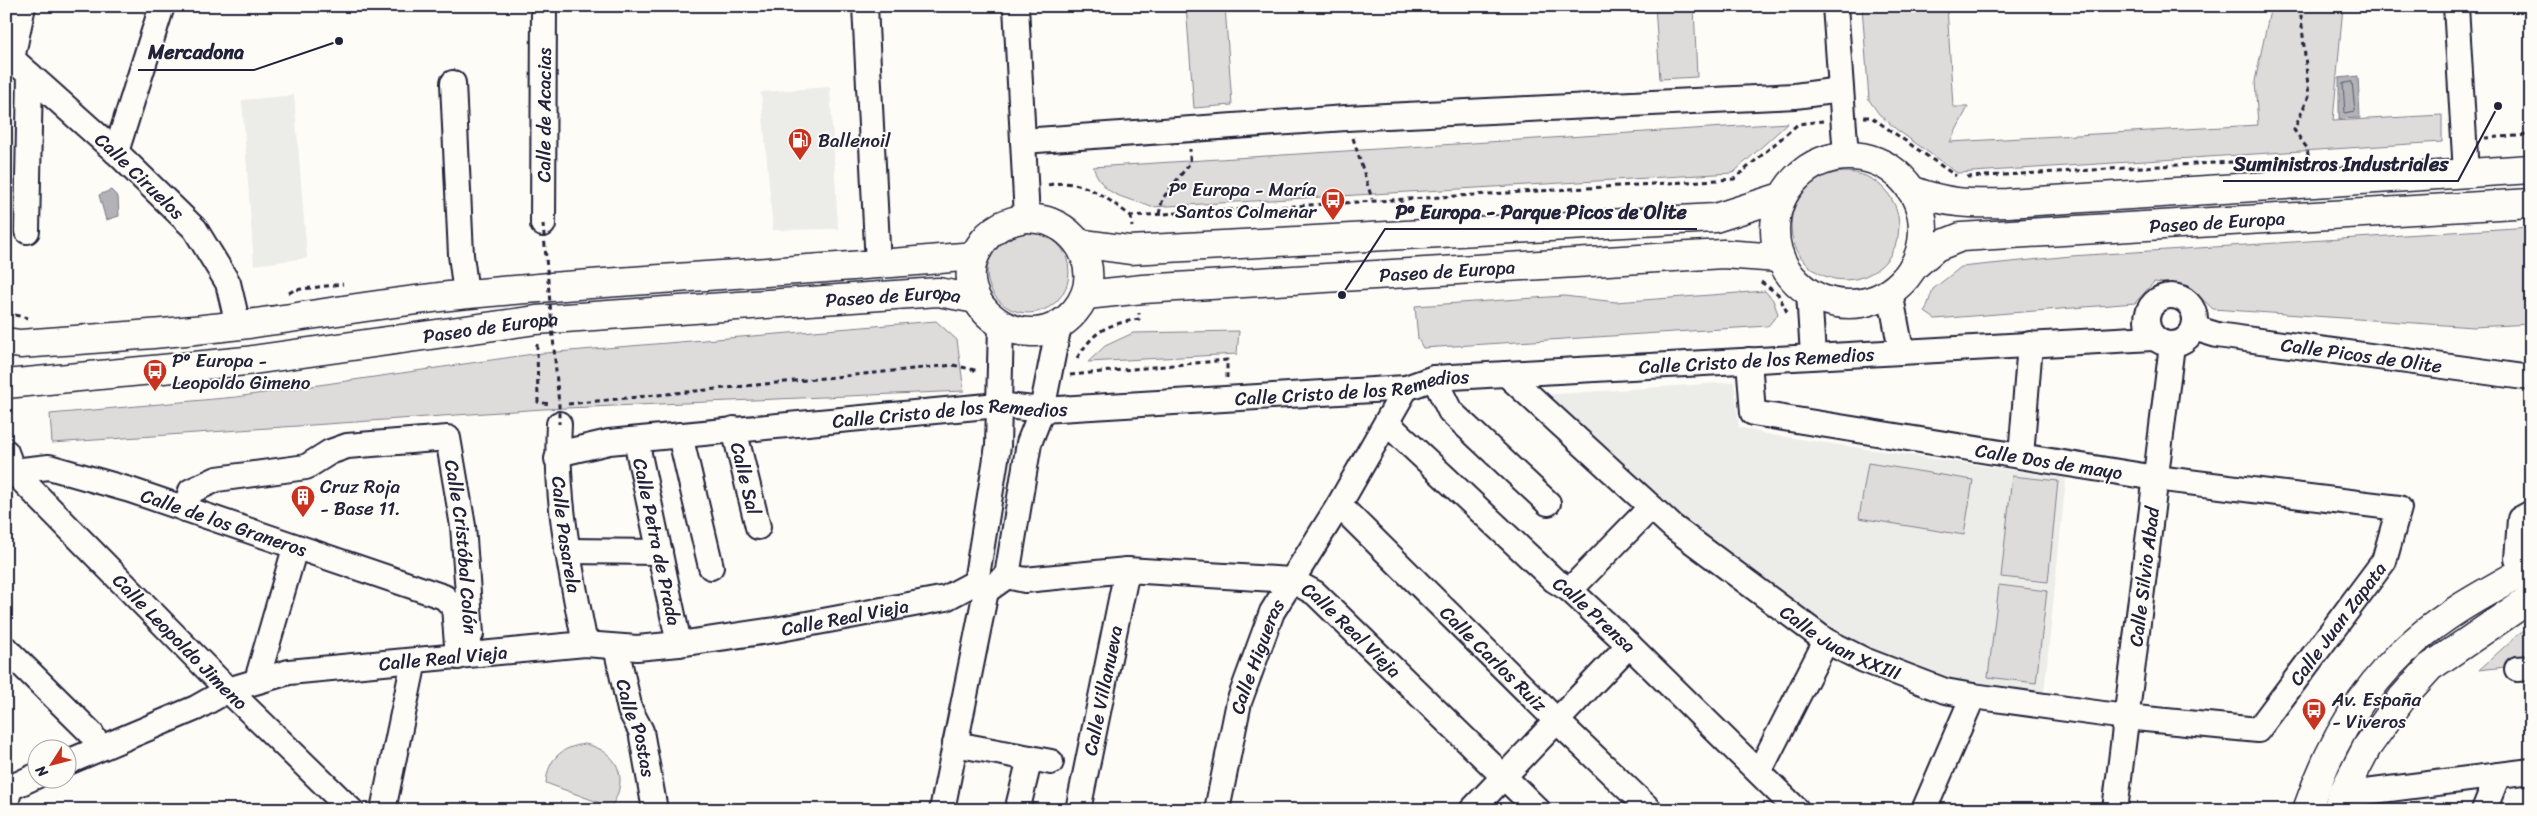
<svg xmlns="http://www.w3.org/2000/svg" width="2537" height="816" font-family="Sriracha,sans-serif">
<rect width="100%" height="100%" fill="#fdfcf7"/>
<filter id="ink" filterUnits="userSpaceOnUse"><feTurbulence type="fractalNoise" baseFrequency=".02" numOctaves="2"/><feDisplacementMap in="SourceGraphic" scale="10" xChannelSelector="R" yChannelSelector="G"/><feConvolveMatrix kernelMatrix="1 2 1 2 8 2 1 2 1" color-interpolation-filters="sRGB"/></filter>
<g filter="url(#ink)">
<!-- built -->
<path fill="#ecece9" d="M830,87L838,229L773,230L761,92Z
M294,95L307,258L254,265L242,100Z
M1734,382L1739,427L1766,434L2066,478L2044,693L1943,684L1828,633L1660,503L1544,395Z"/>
<!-- green -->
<path fill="#dddcdb" stroke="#807f8b" d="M1186,6H1225L1232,105L1194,108Z
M1655,6H1694L1697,77L1660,79Z
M1862,6H1947L1953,107H1968L1950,142L2258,125L2255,81L2271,6H2343L2333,121L2442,115V142L1957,173L1896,129L1879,114L1869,100Z
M1788,123L1733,173L1151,207C1124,195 1106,200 1093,167Z
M1791 226a54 54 0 1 1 108 0a54 54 0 1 1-108 0Z
M2531,227V324L2473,327L2213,309L2188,286L2154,282L2135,303L1935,319L1925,312L1933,289L1961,267L2071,256Z
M987 272a41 41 0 1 1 82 0a41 41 0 1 1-82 0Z
M1765,291L1773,300L1778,314L1768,326L1423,348L1418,339L1415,306L1564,296L1616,302Z
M936,321L957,340L964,391L543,409L52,443L50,414L236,397L533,354Z
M1239,331L1237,354L1088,362L1105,346L1133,333Z
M1868,463L1973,480L1964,535L1859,518Z
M2012,476L2058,481L2048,582L2001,577Z
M1999,585L2047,591L2036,683L1988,677Z
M2531,627V664L2479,670L2515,637Z
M585,744C618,751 630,778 611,807L546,783C548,759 561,747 585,744Z"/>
<!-- water -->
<path fill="#b2b2b7" stroke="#787885" d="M2358,76L2360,118L2339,119V78Z
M111,190L118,197L119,216L106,220L99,195Z"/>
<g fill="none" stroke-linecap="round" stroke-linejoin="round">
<!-- shore -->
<path stroke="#5c5c6d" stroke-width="1" d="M2352,82L2355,111L2345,113L2343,84Z"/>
<defs>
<g id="minor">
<path d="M865,6L878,265"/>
<path d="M1016,6L1027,218"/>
<path d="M1835,6L1846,156"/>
<path d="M2456,6L2466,173"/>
<path id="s1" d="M6,50L12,59L116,152L195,229L228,283L238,325"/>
<path d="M12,59L23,6"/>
<path d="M453,83L461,255L466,294"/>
<path d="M1023,141L1346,118L1795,96L1840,90"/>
<path d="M116,152L162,6"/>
<path id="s2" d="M543,224L544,6"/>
<path d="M27,231L30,75"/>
<path d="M1890,292L1901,350"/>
<path d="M1809,293L1813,355"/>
<circle cx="2171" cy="320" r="24"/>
<path id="s3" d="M2194,328L2217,335L2531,378"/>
<path id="s4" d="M1506,374L1673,527L1826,641L1864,660L1945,691L1973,696L2125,717L2258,730L2384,561L2399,508L2156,478L1753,413L1749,360"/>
<path d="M1434,378L1450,411L1548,503"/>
<path id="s5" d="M559,424C555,498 571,572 585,644"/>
<path id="s6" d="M1388,424L1554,580L1570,590L1629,645L1797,810"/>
<path id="s7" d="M734,429L758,527"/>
<path d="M680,435L711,567"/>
<path id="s8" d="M636,440L679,644"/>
<path id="s9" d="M6,452L13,471L49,467L130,490L444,597L454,607L458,657"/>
<path d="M2021,456L2030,344"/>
<path id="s10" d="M557,459L566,452L609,442L998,405L1042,410L1406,388L1434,378L2153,338"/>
<path id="s11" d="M6,472L13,471L228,690L351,810"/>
<path id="s12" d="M1339,505L1557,721L1650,810"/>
<path id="s13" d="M185,509L191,491L217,479L306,467L330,452L347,446L448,438L463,526L471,634"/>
<path d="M567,551L660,552"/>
<path d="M2517,559L2520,519L2531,513"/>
<path d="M1007,576L1029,443L1042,410L1059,325"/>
<path d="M976,582L998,446L1001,325"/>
<path d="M1570,590L1651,507"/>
<path id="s14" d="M986,591L1007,576L1025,580L1127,570L1291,580L1315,593L1538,810"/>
<path id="s15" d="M616,647L630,710L641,731L655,810"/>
<path d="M6,649L91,733L99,748"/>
<path d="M2517,669L2531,668"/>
<path d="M257,680L295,548"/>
<path d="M955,744L1051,762"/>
<path id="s16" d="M68,762L196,708L228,690L289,672L585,644L637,648L679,644L775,630L946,598L976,582"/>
<path d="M1759,772L1826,641"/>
<path d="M2342,795L2531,771"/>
<path d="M6,803L10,788L38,775"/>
<path d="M1018,807L1030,758"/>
<path d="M383,810L414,661"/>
<path d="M942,810L986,591"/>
<path id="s17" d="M1078,810L1127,570"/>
<path id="s18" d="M1217,810L1239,702L1272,612L1339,505L1406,388"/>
<path d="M1472,810L1629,645"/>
<path d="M1924,810L1973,696"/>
<path id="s19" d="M2115,810L2172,345"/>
<path d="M2484,810L2498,775"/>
</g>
<g id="major">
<circle cx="1849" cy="230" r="74"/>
<path d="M1911,190C1947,204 1969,204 2007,203L2531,169"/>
<path d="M1027,218C1034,219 1043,219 1050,222C1087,236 1101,280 1075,311C1030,365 942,305 980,246C991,228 1007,221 1027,218Z"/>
<path d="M1078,243L1130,250L1715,218L1781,197"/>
<path id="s20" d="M1913,267L1936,247L1961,237L2531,203"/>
<path id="s21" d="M1086,295L1143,289L1723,254L1779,258"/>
<path d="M6,342L20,344C93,339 167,334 240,325C317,315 393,301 469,294C637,278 805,272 973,256"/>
<path id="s22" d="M6,384L246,361L536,320L938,292L976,299"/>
<path d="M2307,810C2329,746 2362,686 2415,641C2449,611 2491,590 2531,567"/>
<path d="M2337,810L2342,795L2367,747L2403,697L2430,667L2531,598"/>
</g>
</defs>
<!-- minor casing -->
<use href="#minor" stroke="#22223b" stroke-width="28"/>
<!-- major casing -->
<use href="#major" stroke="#22223b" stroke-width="31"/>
<!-- path -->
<path stroke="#22223b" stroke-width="3" stroke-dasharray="5 4" stroke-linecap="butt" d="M2300,6L2309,96L2294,130L2307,148L2309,161
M1864,117H1871L1956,176
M1353,138L1372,199
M2485,138L2531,135
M1967,177L2233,162
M1048,185C1082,177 1105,197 1131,216L1734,179L1798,124L1823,121
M1401,198L1402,213
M1159,214L1163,198L1190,163V149
M1131,216L1132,227
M1761,282L1778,294L1787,312
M289,293L294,290L343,284
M6,313L28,318
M537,344L538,402L549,404
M1077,358C1096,329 1106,325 1139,319V313
M1070,375L1227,360V378
M568,404L953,365L979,371"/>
<!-- minor -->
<use href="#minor" stroke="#fdfcf7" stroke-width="24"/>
<!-- major -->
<use href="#major" stroke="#fdfcf7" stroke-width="28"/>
<!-- path-bridge -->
<path stroke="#22223b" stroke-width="3" stroke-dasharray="5 4" stroke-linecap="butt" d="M543,224L559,405V424"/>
</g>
</g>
<!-- icons -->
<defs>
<symbol id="fuel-pin" viewBox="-11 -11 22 30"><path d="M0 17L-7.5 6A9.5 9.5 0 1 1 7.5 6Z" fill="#c8321e" stroke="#fdfcf7"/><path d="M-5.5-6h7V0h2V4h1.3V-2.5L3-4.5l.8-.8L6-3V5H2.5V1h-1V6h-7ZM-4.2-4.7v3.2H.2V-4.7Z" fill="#fff"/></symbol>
<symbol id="bus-pin" viewBox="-11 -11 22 30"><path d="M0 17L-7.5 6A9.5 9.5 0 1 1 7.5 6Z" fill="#c8321e" stroke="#fdfcf7"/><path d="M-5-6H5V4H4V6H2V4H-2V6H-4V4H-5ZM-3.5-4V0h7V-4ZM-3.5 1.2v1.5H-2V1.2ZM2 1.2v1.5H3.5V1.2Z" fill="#fff"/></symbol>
<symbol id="building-pin" viewBox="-11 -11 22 30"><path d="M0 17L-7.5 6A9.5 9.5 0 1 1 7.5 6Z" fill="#c8321e" stroke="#fdfcf7"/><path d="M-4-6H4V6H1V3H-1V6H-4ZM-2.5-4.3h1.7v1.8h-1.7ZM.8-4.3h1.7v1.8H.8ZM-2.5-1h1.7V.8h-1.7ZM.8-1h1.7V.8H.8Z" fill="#fff"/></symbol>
</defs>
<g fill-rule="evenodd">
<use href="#fuel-pin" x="786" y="126" width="28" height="38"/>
<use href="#bus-pin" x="1319" y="186" width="28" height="38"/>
<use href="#bus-pin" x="141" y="357" width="28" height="38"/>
<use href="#building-pin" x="289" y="483" width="28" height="38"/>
<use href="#bus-pin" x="2300" y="696" width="28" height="38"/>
</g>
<g text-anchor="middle" stroke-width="4" stroke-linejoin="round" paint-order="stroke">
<!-- street labels -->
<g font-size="19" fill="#22223b" stroke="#fdfcf7">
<text dy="7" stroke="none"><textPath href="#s2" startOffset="109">Calle de Acacias</textPath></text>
<text dy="7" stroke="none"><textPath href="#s1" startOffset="184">Calle Ciruelos</textPath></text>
<text dy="7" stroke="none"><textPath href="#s20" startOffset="314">Paseo de Europa</textPath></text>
<text dy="7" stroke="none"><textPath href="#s21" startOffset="362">Paseo de Europa</textPath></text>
<text dy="7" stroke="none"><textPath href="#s22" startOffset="892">Paseo de Europa</textPath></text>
<text dy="7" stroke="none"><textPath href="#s22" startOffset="488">Paseo de Europa</textPath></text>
<text dy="7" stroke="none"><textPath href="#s3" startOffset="170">Calle Picos de Olite</textPath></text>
<text dy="7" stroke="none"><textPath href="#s10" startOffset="1208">Calle Cristo de los Remedios</textPath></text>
<text dy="7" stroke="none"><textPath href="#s10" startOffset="802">Calle Cristo de los Remedios</textPath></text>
<text dy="7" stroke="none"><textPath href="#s10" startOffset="398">Calle Cristo de los Remedios</textPath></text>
<text transform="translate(2049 461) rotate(9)" y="7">Calle Dos de mayo</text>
<text dy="7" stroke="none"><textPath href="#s7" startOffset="51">Calle Sal</textPath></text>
<text dy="7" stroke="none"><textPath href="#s9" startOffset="240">Calle de los Graneros</textPath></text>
<text dy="7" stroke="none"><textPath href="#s5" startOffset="111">Calle Pasarela</textPath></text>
<text dy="7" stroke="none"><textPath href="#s8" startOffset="104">Calle Petra de Prada</textPath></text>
<text dy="7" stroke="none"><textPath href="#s13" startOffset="395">Calle Cristóbal Colón</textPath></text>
<text dy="7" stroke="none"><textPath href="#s19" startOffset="235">Calle Silvio Abad</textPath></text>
<text dy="7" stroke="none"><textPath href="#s6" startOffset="281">Calle Prensa</textPath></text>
<text dy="7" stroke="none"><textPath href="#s16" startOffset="799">Calle Real Vieja</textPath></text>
<text dy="7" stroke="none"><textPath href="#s4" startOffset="995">Calle Juan Zapata</textPath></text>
<text dy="7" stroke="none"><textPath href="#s14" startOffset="390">Calle Real Vieja</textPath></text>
<text dy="7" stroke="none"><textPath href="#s4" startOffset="431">Calle Juan XXIII</textPath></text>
<text dy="7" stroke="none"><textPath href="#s11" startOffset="246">Calle Leopoldo Jimeno</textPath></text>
<text dy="7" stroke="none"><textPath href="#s16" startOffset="394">Calle Real Vieja</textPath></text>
<text dy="7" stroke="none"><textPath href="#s18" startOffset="159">Calle Higueras</textPath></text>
<text dy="7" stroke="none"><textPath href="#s12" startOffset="218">Calle Carlos Ruiz</textPath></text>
<text dy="7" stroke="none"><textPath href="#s17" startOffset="122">Calle Villanueva</textPath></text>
<text dy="7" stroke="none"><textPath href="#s15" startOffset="84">Calle Postas</textPath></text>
</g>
<!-- poi labels -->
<g font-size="19" fill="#22223b" stroke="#fdfcf7" text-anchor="start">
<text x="818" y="147">Ballenoil</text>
<text x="1316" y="196" text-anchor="end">Pº Europa - María<tspan x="1316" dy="22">Santos Colmenar</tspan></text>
<text x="172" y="367">Pº Europa -<tspan x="172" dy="22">Leopoldo Gimeno</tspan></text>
<text x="320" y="493">Cruz Roja<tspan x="320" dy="22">- Base 11.</tspan></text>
<text x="2332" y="706">Av. España<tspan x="2332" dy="22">- Viveros</tspan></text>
</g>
</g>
<!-- callouts -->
<path fill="none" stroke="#22223b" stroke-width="2" d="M339 41L254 70H138M2498 106L2458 181H2223M1342 295L1385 229H1697"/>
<g fill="#22223b" stroke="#fdfcf7" stroke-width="2">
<circle cx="339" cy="41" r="5"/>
<circle cx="2498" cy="106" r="5"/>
<circle cx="1342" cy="295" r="5"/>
</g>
<g font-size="20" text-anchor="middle" font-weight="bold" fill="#22223b" stroke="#fdfcf7" stroke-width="4" stroke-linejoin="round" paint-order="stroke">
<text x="196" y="59">Mercadona</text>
<text x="2341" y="171">Suministros Industriales</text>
<text x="1541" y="219">Pº Europa - Parque Picos de Olite</text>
</g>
<!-- margin -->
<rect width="2537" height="816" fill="none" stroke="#fdfcf7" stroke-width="25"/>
<rect x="12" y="12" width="2512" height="791" fill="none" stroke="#22223b" stroke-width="2" filter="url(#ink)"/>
<!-- north arrow -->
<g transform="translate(52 764) rotate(234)"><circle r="24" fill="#fdfcf7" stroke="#a5a5ac"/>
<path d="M0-4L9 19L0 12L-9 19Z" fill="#c8321e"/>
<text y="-8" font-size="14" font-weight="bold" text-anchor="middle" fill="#22223b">N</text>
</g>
</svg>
